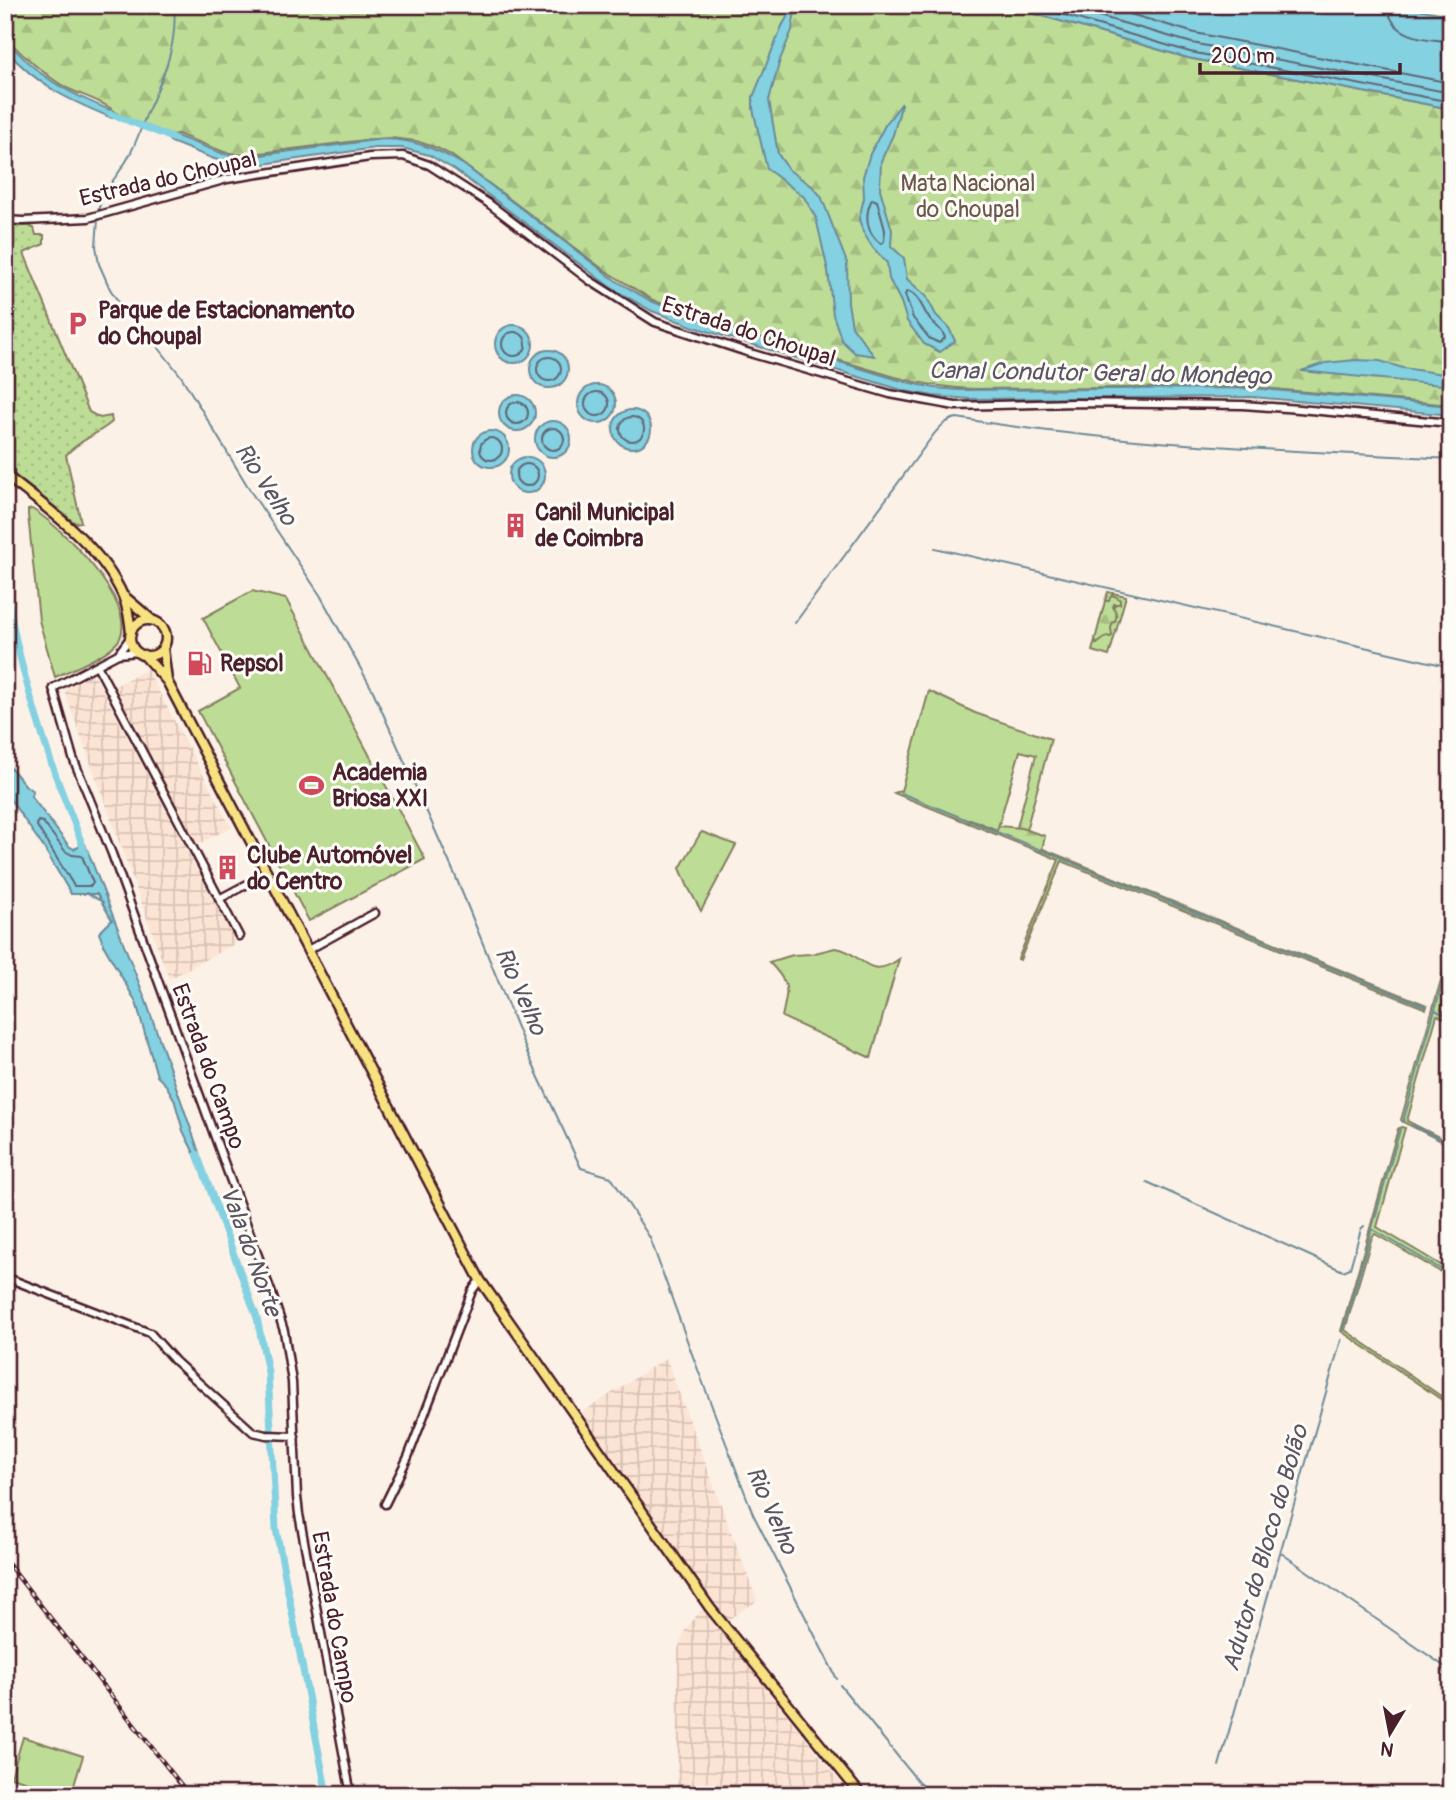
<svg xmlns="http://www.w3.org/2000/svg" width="1456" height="1800" font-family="Pangolin,sans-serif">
<defs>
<pattern id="industrial-grid" width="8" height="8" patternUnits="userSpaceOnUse" patternTransform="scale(1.75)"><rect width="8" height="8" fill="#fbe4d4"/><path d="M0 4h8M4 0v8" fill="none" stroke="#d9c3b6"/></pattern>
<pattern id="forest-firs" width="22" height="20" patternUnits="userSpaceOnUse" patternTransform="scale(1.75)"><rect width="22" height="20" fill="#bddd96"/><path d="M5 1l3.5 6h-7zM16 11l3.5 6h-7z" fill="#a4bd81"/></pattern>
<pattern id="garden-dots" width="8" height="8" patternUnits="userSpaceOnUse" patternTransform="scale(1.75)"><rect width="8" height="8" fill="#bddd96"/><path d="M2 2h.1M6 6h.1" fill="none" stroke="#a4bd81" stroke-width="1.8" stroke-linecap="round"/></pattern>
</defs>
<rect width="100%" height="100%" fill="#fcf1e7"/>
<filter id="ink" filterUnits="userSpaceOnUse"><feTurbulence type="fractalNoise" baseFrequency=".0143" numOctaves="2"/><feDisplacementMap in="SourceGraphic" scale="14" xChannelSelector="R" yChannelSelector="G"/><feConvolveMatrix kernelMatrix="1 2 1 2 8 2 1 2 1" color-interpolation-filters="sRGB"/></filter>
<g filter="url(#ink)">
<!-- industrial -->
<path fill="url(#industrial-grid)" d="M147,669L231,827L195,846L115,686Z
M90,676L96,678L236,943L169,979L65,693L67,687Z
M666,1358L757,1601L725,1622L575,1417Z
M703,1608L850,1795H679L677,1786L678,1649L685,1630Z"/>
<!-- grass -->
<path fill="#bddd96" stroke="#847e60" stroke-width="2" d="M32,509C61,526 137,602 120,638C113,653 71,670 55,677L39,620L28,515V510Z
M252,591L286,599L425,859L309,921L198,711L240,688L203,618Z
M1108,592L1126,596L1109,656L1092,651L1095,640L1096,644L1107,636L1110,637L1113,607L1117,603L1110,599L1109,601H1105Z
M929,691L975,713L1051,739L1026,830L1017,827L1036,755L1020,751L997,831L970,819L968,823L894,793L901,791Z
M702,832L736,845L701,911L688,887L680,868L700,834Z
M1043,849L1427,1005L1426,1009L1062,861L1020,960L1018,959L1059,860L1040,852Z
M1451,945V975L1441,1010L1451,1015V1021L1437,1015L1407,1121L1451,1143V1146L1403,1122L1401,1120Z
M835,948C861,950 867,983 899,959L871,1058L782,1017C788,988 791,985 769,962L793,955L811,954Z
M1401,1127L1405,1128L1377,1227L1451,1271V1278L1375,1234L1372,1237L1345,1330L1451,1403V1406L1341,1331L1398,1129Z
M23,1737L83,1756L71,1795L11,1777Z"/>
<!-- forest -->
<path fill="url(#forest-firs)" stroke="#847e60" stroke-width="2" d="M5,5H1005L1188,58L1451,109V405L1252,387L973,389C946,388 921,384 895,377L694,317L653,300L604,270L451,155L437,148L416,141L391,138L373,139L245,155L224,152L178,134L170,135L119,115C107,103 87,97 71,90C55,83 11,48 5,33C3,26 5,13 5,5Z
M1112,595L1117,597L1120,600V604H1114L1113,607C1117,612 1117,615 1115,622H1113L1111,628L1112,636L1110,637L1107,636L1097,644L1095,640L1105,601H1109L1110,598Z
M970,819L997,830L999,826L1021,828L1045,836L1042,850L1040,852L968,823Z"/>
<!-- garden -->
<path fill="url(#garden-dots)" stroke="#847e60" stroke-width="2" d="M5,226H29L34,228L36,235H44V244L24,253L89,412L100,418L111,416L112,422C98,434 78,441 66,455L81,522L75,523L5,467Z"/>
<!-- water -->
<path fill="#83d1e1" stroke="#6c8a98" stroke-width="2" d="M794,5H796L792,30L780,60L769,100L778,154L789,170L812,186L821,196L847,263L848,303L852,326L874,356L855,353L842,341L833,315L828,271L816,218L804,197L767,169L753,109V97L782,26Z
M1005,5H1395L1451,15V109L1188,58Z
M5,37C35,77 70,94 115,112L118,115L117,118H112C69,100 39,87 7,51L5,49Z
M902,103L893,135L881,161L880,189L892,230L891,246L904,258L907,279L926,296L936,315L949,328L955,341L940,352L924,344L907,321L901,302L889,279L887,263L873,248L863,232L859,219L864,198L863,177L870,154L885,125Z
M170,135H174L224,154L245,157L383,139C413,139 438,149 464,165L615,280L651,301L689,316L902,381L935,388L960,390L1252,388L1451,406V415L1253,397L969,399L933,396L905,391L694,327L652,311L610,287L455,170L429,155L402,148H375L263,164L243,165L214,159L171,142L168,139Z
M495 344a19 19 0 1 1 38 0a19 19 0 1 1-38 0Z
M530 369a19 19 0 1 1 38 0a19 19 0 1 1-38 0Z
M1356,360L1380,361L1403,368L1451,375V386L1301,371L1325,363Z
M578 404a19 19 0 1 1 38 0a19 19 0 1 1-38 0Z
M499 413a18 18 0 1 1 36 0a18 18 0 1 1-36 0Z
M613 429a19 19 0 1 1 38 0a19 19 0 1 1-38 0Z
M535 439a18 18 0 1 1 36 0a18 18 0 1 1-36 0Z
M473 449a18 18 0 1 1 36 0a18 18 0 1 1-36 0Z
M509 475a18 18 0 1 1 36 0a18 18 0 1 1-36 0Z
M5,761L26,786L33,791L31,796L69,846L74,849L85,844L146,1001L199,1152L194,1153L183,1131L174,1099L166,1085L157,1076L136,1002L105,948L99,933L112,920L97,894H71L44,848L5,792Z"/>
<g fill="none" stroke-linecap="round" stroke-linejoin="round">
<!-- shore -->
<path stroke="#616674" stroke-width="2" d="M1030,5L1190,52L1451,102
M1061,5L1192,43L1451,93
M1099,5L1195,33L1451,83
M1388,5C1389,37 1426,40 1451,41
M872,199L877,201L885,230L884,241L881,244C866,233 864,215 872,199Z
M907,291C921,296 922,310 931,321C937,327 943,330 945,338L939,343L929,338L913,318L905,295Z
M502 344a12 12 0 1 1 24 0a12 12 0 1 1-24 0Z
M537 369a12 12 0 1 1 24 0a12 12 0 1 1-24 0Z
M585 404a12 12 0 1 1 24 0a12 12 0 1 1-24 0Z
M506 413a11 11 0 1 1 22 0a11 11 0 1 1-22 0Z
M620 429a12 12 0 1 1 24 0a12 12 0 1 1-24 0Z
M542 439a11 11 0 1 1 22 0a11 11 0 1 1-22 0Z
M480 449a11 11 0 1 1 22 0a11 11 0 1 1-22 0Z
M516 475a11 11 0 1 1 22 0a11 11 0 1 1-22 0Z
M38,821L43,822L65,851L72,855L82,856L93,883L91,886H74L37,826Z"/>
<!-- stream -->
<path stroke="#6c8a98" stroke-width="2" d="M98,214C100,191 118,177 128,158C136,144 141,128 147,113C163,78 178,45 174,5
M98,219L96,246L99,264L110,289L125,312L158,347L181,376L253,495L320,595L373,691L455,875L527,1052L581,1168L611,1177L650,1238L692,1354L753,1514L837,1679
M935,548L1451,667
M795,623L934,434C941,426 946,420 957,418C1120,445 1286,450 1451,459
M901,793L1427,1007
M86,893L103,902
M1435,1010L1451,1018
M1403,1122L1451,953
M1412,1125L1451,1145
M1147,1182L1343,1271L1350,1268L1361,1229L1364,1226
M1372,1229L1451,1275
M1343,1330L1400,1130
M1281,1553L1451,1671
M840,1685L929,1795
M1219,1766L1341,1340"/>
<!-- canal -->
<path stroke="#83d1e1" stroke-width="7" d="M111,114L175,139
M5,575C12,639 31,701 51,762C61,793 75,822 85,853
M197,1154L257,1318L268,1372L276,1529L327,1795"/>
<defs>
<path id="minor" d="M5,220L23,221L88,218L227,179L370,157L403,156L429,165L488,203L589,280L655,322L753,354L890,394L955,406L1075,403L1243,405L1299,409L1451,423
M138,652L118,654L53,688L73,758L112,854L272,1294L284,1331L292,1382L297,1497L299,1514L351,1795
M118,654L130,638
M97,665L239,936
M219,899L268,873
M308,950L375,913
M5,1277L150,1333L175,1361L253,1432L266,1435L295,1436
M385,1504L408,1457L472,1291L480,1280"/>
<path id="major" d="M5,475C48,509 101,545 123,596C128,608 130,621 131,634
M125,597L152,620
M130 638a18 18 0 1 1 36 0a18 18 0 1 1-36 0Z
M163,648L167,681
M144,655L167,681L480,1280L710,1608L861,1795"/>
</defs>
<!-- minor casing -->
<use href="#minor" stroke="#4a1f2b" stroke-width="11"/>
<!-- major casing -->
<use href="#major" stroke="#4a1f2b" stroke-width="13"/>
<!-- minor -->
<use href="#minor" stroke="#fdfcf7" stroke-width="6"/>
<!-- major -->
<use href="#major" stroke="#f7e281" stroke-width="8"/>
<defs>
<path id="rail" d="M5,1560L189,1795"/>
</defs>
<!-- rail casing -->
<use href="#rail" stroke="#4a1f2b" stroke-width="4.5"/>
<!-- rail -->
<use href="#rail" stroke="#fdfcf7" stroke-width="2" stroke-dasharray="5" stroke-linecap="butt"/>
</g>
</g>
<!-- icons -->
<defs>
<symbol id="parking-bare" viewBox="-9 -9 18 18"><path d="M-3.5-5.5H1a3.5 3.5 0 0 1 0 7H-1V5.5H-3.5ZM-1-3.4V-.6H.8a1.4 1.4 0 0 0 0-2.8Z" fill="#d1495b" stroke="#fdfcf7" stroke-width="2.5" paint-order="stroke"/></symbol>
<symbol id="building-bare" viewBox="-9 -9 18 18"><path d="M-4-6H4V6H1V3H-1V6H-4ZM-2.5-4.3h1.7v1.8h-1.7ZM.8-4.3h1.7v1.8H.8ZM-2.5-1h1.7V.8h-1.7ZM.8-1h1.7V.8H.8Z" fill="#d1495b" stroke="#fdfcf7" stroke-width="2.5" paint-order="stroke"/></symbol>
<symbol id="fuel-bare" viewBox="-9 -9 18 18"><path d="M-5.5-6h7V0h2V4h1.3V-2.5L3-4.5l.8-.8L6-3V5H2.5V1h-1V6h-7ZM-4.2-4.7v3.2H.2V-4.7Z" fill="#d1495b" stroke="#fdfcf7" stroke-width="2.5" paint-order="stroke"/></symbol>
<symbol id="stadium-bare" viewBox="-9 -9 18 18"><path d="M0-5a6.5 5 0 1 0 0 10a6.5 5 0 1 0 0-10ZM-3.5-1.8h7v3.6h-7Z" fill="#d1495b" stroke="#fdfcf7" stroke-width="2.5" paint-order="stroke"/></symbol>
</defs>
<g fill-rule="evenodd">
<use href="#parking-bare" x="60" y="306" width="35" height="35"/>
<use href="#building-bare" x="498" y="508" width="35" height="35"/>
<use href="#fuel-bare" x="182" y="646" width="35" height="35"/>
<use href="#stadium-bare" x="294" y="768" width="35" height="35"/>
<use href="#building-bare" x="210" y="850" width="35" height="35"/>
</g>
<g text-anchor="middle" stroke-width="6" stroke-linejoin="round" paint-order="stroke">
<!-- street labels -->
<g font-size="23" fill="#4a1f2b" stroke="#fdfcf7">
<text transform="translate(168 178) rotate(-13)" y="8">Estrada do Choupal</text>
<text transform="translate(749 331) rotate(18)" y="8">Estrada do Choupal</text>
<text transform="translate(209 1066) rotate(70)" y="8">Estrada do Campo</text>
<text transform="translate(335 1617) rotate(80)" y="8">Estrada do Campo</text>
</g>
<!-- park labels -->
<g font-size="23" fill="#6c584b" stroke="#fdfcf7">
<text x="968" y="191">Mata Nacional<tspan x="968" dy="26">do Choupal</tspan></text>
</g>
<!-- poi labels -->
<g font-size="23" font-weight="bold" fill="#4a1f2b" stroke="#fdfcf7" text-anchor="start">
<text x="98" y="318">Parque de Estacionamento<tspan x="98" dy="26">do Choupal</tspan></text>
<text x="535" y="520">Canil Municipal<tspan x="535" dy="26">de Coimbra</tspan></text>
<text x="220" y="671">Repsol</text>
<text x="332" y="780">Academia<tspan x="332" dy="26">Briosa XXI</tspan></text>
<text x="247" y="863">Clube Automóvel<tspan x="247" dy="26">do Centro</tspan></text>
</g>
<!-- water labels -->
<g font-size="24" font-style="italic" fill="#5b5462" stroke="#fdfcf7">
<text transform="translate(1100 373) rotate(1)" y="8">Canal Condutor Geral do Mondego</text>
<text transform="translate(266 484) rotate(57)" y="8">Rio Velho</text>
<text transform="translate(521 991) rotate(66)" y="8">Rio Velho</text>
<text transform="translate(251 1251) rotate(70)" y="8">Vala do Norte</text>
<text transform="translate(772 1510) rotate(66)" y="8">Rio Velho</text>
<text transform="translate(1265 1548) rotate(-74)" y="8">Adutor do Bloco do Bolão</text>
</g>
</g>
<!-- margin -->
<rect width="1456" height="1800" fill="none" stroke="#fdfcf7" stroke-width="28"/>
<rect x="14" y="14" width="1428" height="1772" fill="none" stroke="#4a1f2b" stroke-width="2.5" filter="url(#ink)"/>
<!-- north arrow -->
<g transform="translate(1390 1733) rotate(190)" stroke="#fdfcf7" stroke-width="5" paint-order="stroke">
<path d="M0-5L12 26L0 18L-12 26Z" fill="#4a1f2b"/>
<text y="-10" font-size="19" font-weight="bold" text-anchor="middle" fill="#4a1f2b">N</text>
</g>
<!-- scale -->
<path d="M1200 63v10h200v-10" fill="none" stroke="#4a1f2b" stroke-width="3.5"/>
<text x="1211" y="63" font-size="21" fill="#4a1f2b" stroke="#fdfcf7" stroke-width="5" paint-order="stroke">200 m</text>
</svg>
